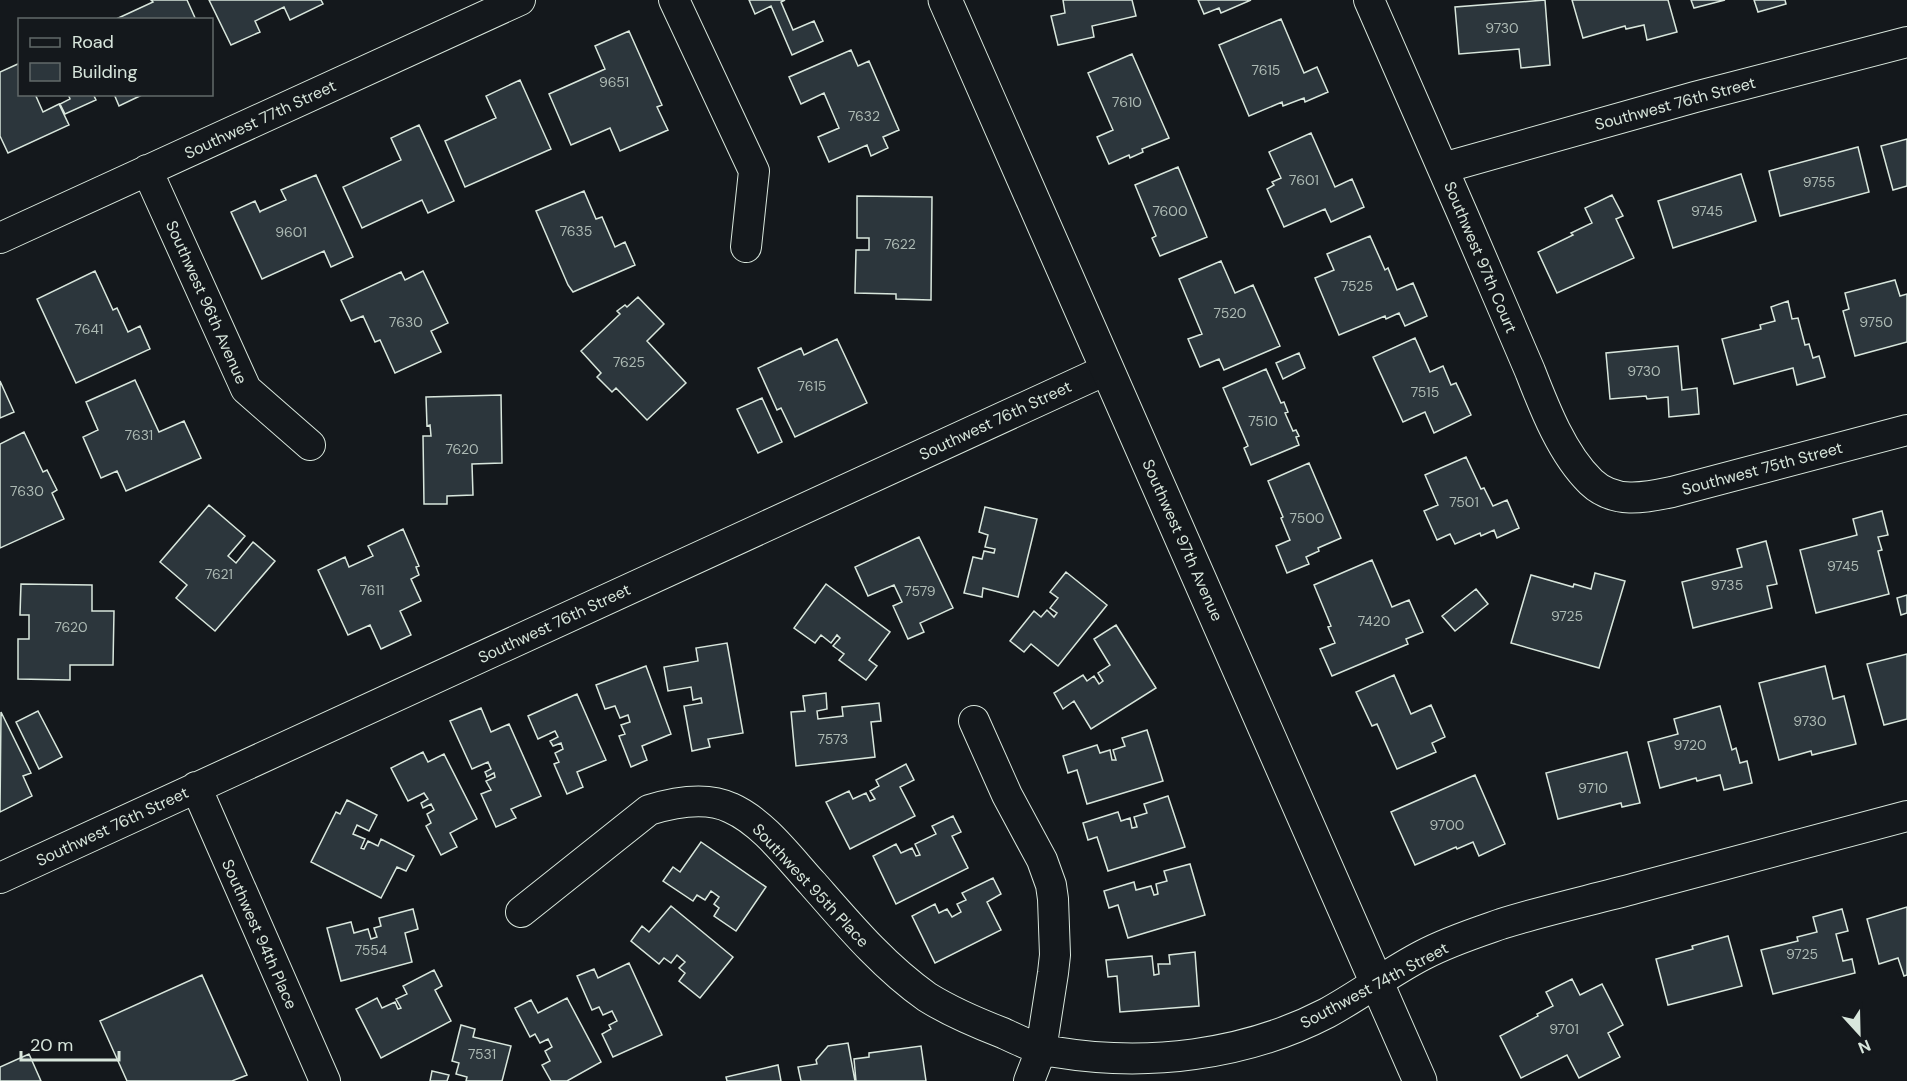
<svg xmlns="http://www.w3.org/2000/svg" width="1907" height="1081" font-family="'DM Sans',sans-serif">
<rect width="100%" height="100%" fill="#14181c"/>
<!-- building -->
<path fill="#2c363c" stroke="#d8e6dc" stroke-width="1.5" d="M151,0H187L196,20H114L153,2Z
M209,0H321L323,4L290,20L284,7L255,21L260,32L231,45Z
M749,0H785L781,2L793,30L814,21L823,41L792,55L771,6L755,14Z
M1063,0H1132L1136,16L1092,26L1094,37L1058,45L1051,16L1065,13Z
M1198,0H1251L1221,13L1219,8L1204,14Z
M1545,0L1550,65L1521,68L1519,49L1459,54L1455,7Z
M1572,0H1668L1677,32L1647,40L1644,25L1626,29L1625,26L1583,38Z
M1691,0H1725L1694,8Z
M1754,0H1785L1786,4L1758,12Z
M1281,19L1304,73L1317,67L1328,92L1305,102L1304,98L1283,106L1282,102L1249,116L1219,45Z
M629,31L662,105L657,107L668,130L620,151L610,128L571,145L549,94L605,69L595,46Z
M851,50L858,66L869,61L899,130L883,137L888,148L871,156L867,145L829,162L818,137L839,128L824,93L801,104L789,77Z
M1132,54L1169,138L1142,149L1143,152L1130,158L1129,155L1109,164L1097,137L1113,130L1088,73Z
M20,63V94H35L43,112L59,104L69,125L8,153L0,136V72Z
M520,80L551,149L465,187L445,141L496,118L486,96Z
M68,94H93L96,100L65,114L60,104L70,99Z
M114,94H144L119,106Z
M419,125L454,201L428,213L422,200L362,228L343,187L401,160L391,138Z
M1311,133L1335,187L1352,179L1364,207L1331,222L1325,209L1284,227L1267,189L1274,185L1272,182L1281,178L1269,152Z
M1907,139V186L1893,190L1881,146Z
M1858,147L1869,192L1780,216L1769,171Z
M1178,167L1207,237L1160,256L1152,238L1156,236L1135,185Z
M1741,174L1756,221L1673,248L1658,201Z
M316,175L353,257L331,267L324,251L262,279L231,212L255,201L260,212L261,211L286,200L281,190Z
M584,191L596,219L602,217L615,247L625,242L635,265L573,292L568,285L536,211Z
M1612,195L1623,216L1616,219L1634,258L1557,293L1538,252L1573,235L1571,233L1592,223L1585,208Z
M857,196L932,197L931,300L896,299V294L855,293L856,250H869V238H857Z
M1370,236L1385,270L1388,268L1397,290L1413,283L1427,316L1405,326L1399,313L1386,319L1385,316L1339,335L1315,278L1334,270L1327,254Z
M1221,261L1235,293L1253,285L1280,346L1224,370L1219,359L1200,367L1188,339L1202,334L1179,279Z
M95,271L113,310L117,308L128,332L140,326L150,349L76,383L37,299Z
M423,271L448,323L431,331L441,352L395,373L380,340L375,342L363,316L351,321L341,300L401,272L405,280Z
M1895,280L1900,296L1907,294V342L1855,356L1843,311L1849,309L1845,293Z
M638,297L664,324L647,341L686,383L647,420L616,388L612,392L597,377L601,373L581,351L620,314L617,311L625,305L627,307Z
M1788,301L1792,319L1798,318L1805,345L1809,344L1813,358L1819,356L1825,377L1797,385L1793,368L1734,384L1722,339L1761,329L1760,325L1775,321L1771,307Z
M1415,338L1430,372L1443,366L1451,385L1456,383L1471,415L1434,433L1425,412L1403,422L1373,357Z
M837,339L867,403L795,437L781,408L777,410L758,368L801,348L804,355Z
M1678,346L1682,390L1697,388L1699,414L1669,417L1668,397L1647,399L1646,396L1610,399L1606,353Z
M1299,353L1305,368L1283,379L1276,363Z
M1266,369L1281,403L1284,402L1288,412L1285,413L1293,431L1296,430L1299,436L1296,437L1299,445L1251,465L1244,448L1248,446L1223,388Z
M135,380L159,432L184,421L201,458L126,491L117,471L101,478L83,437L98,430L86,402Z
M0,381L14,412L0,418Z
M501,395L502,463L472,464L473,495L447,496V504H424L423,436H431L430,425L427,426L426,397Z
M762,398L782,442L758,453L737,409Z
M24,432L43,472L47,470L57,490L52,493L64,519L0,548V444Z
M1466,457L1481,489L1484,488L1493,506L1507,500L1519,528L1497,538L1494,530L1481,536L1480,533L1455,544L1450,534L1437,540L1424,511L1438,505L1425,475Z
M1309,463L1341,538L1318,548L1319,551L1306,557L1309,564L1287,573L1276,546L1290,540L1281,518L1283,517L1268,481Z
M209,505L245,536L228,556L236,563L253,542L275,561L215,631L176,598L187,585L160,562Z
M985,507L1037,519L1018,597L983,588L982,597L964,593L973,557L982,559L984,551L994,553L995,549L985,547L988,535L979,532Z
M1882,511L1888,535L1878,537L1882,550L1878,551L1889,594L1816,613L1800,550L1857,535L1853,519Z
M403,529L419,566L416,567L419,575L411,579L421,601L400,611L411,635L381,649L370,625L348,635L318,570L345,557L349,567L373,556L368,546Z
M919,537L953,608L920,623L924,632L908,639L893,606L902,602L894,585L868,596L855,567Z
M1766,541L1777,584L1767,586L1772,608L1693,628L1682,582L1742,567L1737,549Z
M1372,560L1392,607L1409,600L1423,632L1406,639L1408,644L1332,676L1320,649L1335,643L1328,627L1331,626L1314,585Z
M1066,572L1107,605L1058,666L1031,644L1024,652L1010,641L1034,611L1041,617L1047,610L1054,617L1057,613L1050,608L1058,598L1050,592Z
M1595,573L1625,581L1599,668L1511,643L1531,575L1573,587L1574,584L1591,589Z
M21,584L92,585V611H114L113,665H70V680L18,679V639H29V615H20Z
M826,584L890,632L869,660L877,666L866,680L839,660L844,654L833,646L840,638L837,635L831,643L821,635L815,643L794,628Z
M1476,589L1488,604L1455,631L1442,616Z
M1907,595V613L1901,615L1897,598Z
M1116,625L1156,688L1091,729L1074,701L1063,709L1054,693L1083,675L1087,681L1094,676L1099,684L1103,681L1098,673L1110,665L1094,639Z
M727,643L743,733L708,739L710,747L692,751L684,706L702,703L701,698L693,700L691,687L668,691L664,667L698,661L696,648Z
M1907,654V719L1884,725L1867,664Z
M646,666L671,734L642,746L647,760L631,767L619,736L625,734L621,725L630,722L628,715L620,718L615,706L605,709L596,685Z
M1825,666L1833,699L1844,696L1856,744L1812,755L1811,751L1779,760L1759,683Z
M1394,675L1411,714L1431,705L1445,737L1432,743L1436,752L1397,769L1377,724L1372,726L1356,692Z
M826,693L827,709L817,711L818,719L843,716L842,707L879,703L881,721L871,722L875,757L796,766L791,712L805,711L803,696Z
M577,694L606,760L577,772L583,787L567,794L554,764L559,762L555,753L563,749L561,743L553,746L550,741L558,737L555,731L538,739L528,716Z
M1720,706L1732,750L1736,748L1740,763L1747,761L1752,783L1724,790L1720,775L1697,781L1696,778L1660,788L1648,742L1678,734L1674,719Z
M481,708L491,732L509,724L541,796L511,809L516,818L496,827L481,794L491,790L486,781L495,777L494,773L487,777L486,774L485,772L491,769L488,762L472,769L450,721Z
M38,711L62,757L39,769L16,722Z
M1,712L31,773L23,776L32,796L0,812Z
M1147,730L1163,781L1087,804L1077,770L1068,773L1063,756L1097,745L1100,753L1110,750L1112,760H1116L1113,750L1125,746L1122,738Z
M423,752L428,762L444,754L477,819L450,833L457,847L441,855L426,826L431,823L427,814L434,810L431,804L423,808L421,803L428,799L424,793L408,801L391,768Z
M1627,752L1640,803L1622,807L1621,803L1558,819L1546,773Z
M906,764L914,780L900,787L915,816L850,849L826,802L849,791L853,799L866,793L870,801L875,799L870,791L879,786L876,780Z
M1475,775L1505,844L1479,856L1473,842L1457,849L1456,847L1415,865L1391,812Z
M1168,796L1185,847L1108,871L1097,837L1088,840L1083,823L1118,812L1121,821L1130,818L1132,828L1137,827L1134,817L1147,813L1144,804Z
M347,800L377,815L369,831L357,825L353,834L365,839L361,848L364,849L368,841L378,846L381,839L414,856L406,871L397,867L381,898L311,862L336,812L340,814Z
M953,816L961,832L952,836L968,868L896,904L873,856L896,844L901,853L912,848L916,856L920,855L915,844L936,834L932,826Z
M701,842L766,887L736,931L714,916L719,908L714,904L719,897L711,891L705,900L697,895L693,901L663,881L673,867L680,872Z
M1190,864L1205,915L1128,938L1118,905L1109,908L1104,891L1134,882L1136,890L1151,886L1154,895L1158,894L1156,884L1167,881L1164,871Z
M993,878L1001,894L987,902L1001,930L935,963L912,916L935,904L939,913L947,909L952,917L961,912L957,904L966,900L962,893Z
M671,906L733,957L700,998L679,981L685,973L679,968L685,962L677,955L671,963L664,958L659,964L631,941L642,926L649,932Z
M1907,907V975L1904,976L1898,958L1879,964L1867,919Z
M413,909L418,929L405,933L412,962L341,981L327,928L351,922L354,933L368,929L371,939L377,937L374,928L381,926L379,918Z
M1842,909L1848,931L1836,934L1843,961L1852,959L1855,973L1773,994L1761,950L1798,941L1797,937L1817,932L1813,917Z
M1728,936L1742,986L1668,1005L1656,959L1693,949L1692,946Z
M1195,952L1199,1006L1120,1012L1117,976L1108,977L1106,960L1152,956L1154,975L1159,974L1158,964H1170L1169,955Z
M629,963L662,1035L613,1057L602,1034L611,1029L609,1025L617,1021L612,1011L603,1015L599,1007L592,1010L577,976L594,969L598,978Z
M434,970L442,986L435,990L451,1021L381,1058L356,1009L377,998L382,1008L395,1002L398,1009L401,1008L396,999L407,994L403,986Z
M202,975L247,1075L232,1081H127L100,1021Z
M1572,979L1580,995L1602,984L1623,1025L1608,1033L1620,1057L1579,1078L1567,1055L1521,1078L1500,1036L1538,1016L1537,1014L1553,1006L1546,992Z
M567,998L601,1062L567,1081H551L542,1065L550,1061L545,1051L552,1047L548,1039L540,1043L535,1034L530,1037L515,1008L531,1000L538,1013Z
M461,1025L475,1029L473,1037L511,1046L502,1081H466L467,1077L456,1074L459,1063L452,1061Z
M848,1043L855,1081H801L798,1067L817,1064L816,1060L828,1046Z
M921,1046L926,1081H856L854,1059L869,1057V1053Z
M29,1054L41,1081H0V1067Z
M778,1065L781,1081H727L726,1077Z
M432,1071L449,1075L447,1081H430Z"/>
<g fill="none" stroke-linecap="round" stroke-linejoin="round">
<defs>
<path id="minor" d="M674,0L754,171L746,247
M1369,0C1414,102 1459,205 1503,308C1512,329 1521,350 1530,371C1544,407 1562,454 1591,482C1614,504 1644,498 1672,492L1907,430
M1443,168L1695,97L1907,42
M147,170L246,389L310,445
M0,238L520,0
M974,721L1007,795L1042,860L1051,885L1053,899L1055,955L1053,973L1041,1050L1029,1081
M196,787L325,1081
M0,878L1108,369
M521,912L649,810C675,802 706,796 731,808C763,822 790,859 813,884C848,924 883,966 927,997C951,1012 977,1023 1003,1033C1020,1041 1036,1049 1055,1052C1146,1067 1244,1056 1327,1013C1360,995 1390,972 1423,955C1447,942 1475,933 1501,924C1545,910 1592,900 1636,888C1727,864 1817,840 1907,816"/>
<path id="tertiary" d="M945,0L1420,1081"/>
</defs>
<!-- minor casing -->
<use href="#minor" stroke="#d8e6dc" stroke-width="32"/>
<!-- tertiary casing -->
<use href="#tertiary" stroke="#d8e6dc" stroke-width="35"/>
<!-- minor -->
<use href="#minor" stroke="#14181c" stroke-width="30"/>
<!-- tertiary -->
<use href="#tertiary" stroke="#14181c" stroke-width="33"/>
</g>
<g text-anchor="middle" stroke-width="4.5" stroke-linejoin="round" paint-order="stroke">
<!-- number labels -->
<g font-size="14" fill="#adbab4">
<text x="1502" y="33">9730</text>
<text x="1266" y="75">7615</text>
<text x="614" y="87">9651</text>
<text x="1127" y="107">7610</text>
<text x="864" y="121">7632</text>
<text x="1304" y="185">7601</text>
<text x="1819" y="187">9755</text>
<text x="1170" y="216">7600</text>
<text x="1707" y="216">9745</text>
<text x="576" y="236">7635</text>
<text x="291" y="237">9601</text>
<text x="900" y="249">7622</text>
<text x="1357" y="291">7525</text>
<text x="1230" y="318">7520</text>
<text x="406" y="327">7630</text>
<text x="1876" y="327">9750</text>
<text x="89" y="334">7641</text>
<text x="629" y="367">7625</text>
<text x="1644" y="376">9730</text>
<text x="812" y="391">7615</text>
<text x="1425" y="397">7515</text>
<text x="1263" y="426">7510</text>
<text x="139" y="440">7631</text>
<text x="462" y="454">7620</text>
<text x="27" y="496">7630</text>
<text x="1464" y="507">7501</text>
<text x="1307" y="523">7500</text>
<text x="1843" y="571">9745</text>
<text x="219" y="579">7621</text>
<text x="1727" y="590">9735</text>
<text x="372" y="595">7611</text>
<text x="920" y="596">7579</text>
<text x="1567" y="621">9725</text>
<text x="1374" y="626">7420</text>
<text x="71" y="632">7620</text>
<text x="1810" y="726">9730</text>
<text x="833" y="744">7573</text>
<text x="1690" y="750">9720</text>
<text x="1593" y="793">9710</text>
<text x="1447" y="830">9700</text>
<text x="371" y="955">7554</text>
<text x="1802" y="959">9725</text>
<text x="1564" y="1034">9701</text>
<text x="482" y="1059">7531</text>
</g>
<!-- street labels -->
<g font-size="16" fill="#d8e6dc" stroke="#14181c">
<text transform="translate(1675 103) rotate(-15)" y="6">Southwest 76th Street</text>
<text transform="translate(260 119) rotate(-25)" y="6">Southwest 77th Street</text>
<text transform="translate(1481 257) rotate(67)" y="6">Southwest 97th Court</text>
<text transform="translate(207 302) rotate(66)" y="6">Southwest 96th Avenue</text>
<text transform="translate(995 420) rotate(-25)" y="6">Southwest 76th Street</text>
<text transform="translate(1762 468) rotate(-15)" y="6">Southwest 75th Street</text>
<text transform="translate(1183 540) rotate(66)" y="6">Southwest 97th Avenue</text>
<text transform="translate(554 623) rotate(-25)" y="6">Southwest 76th Street</text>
<text transform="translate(112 826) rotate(-25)" y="6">Southwest 76th Street</text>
<text transform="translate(811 885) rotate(47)" y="6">Southwest 95th Place</text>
<text transform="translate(260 934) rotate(66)" y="6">Southwest 94th Place</text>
<text transform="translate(1374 985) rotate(-28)" y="6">Southwest 74th Street</text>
</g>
</g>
<!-- legend -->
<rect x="18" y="18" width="195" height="78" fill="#14181c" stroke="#626a69" stroke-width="1.5"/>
<rect x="30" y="38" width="30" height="9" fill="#14181c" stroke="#626a69" stroke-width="1.5"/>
<text x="72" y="48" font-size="18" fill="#d8e6dc">Road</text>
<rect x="30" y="63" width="30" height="18" fill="#2c363c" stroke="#626a69" stroke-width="1.5"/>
<text x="72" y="78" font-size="18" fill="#d8e6dc">Building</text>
<!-- north arrow -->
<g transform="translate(1859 1033) rotate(158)" stroke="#14181c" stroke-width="4.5" paint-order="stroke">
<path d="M0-4.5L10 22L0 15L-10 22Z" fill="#d8e6dc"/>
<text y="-9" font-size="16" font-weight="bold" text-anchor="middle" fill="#d8e6dc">N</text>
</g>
<!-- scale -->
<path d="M21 1051v9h98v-9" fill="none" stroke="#d8e6dc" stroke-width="3"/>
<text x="30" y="1051" font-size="18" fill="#d8e6dc" stroke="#14181c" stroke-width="4.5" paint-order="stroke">20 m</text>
</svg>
